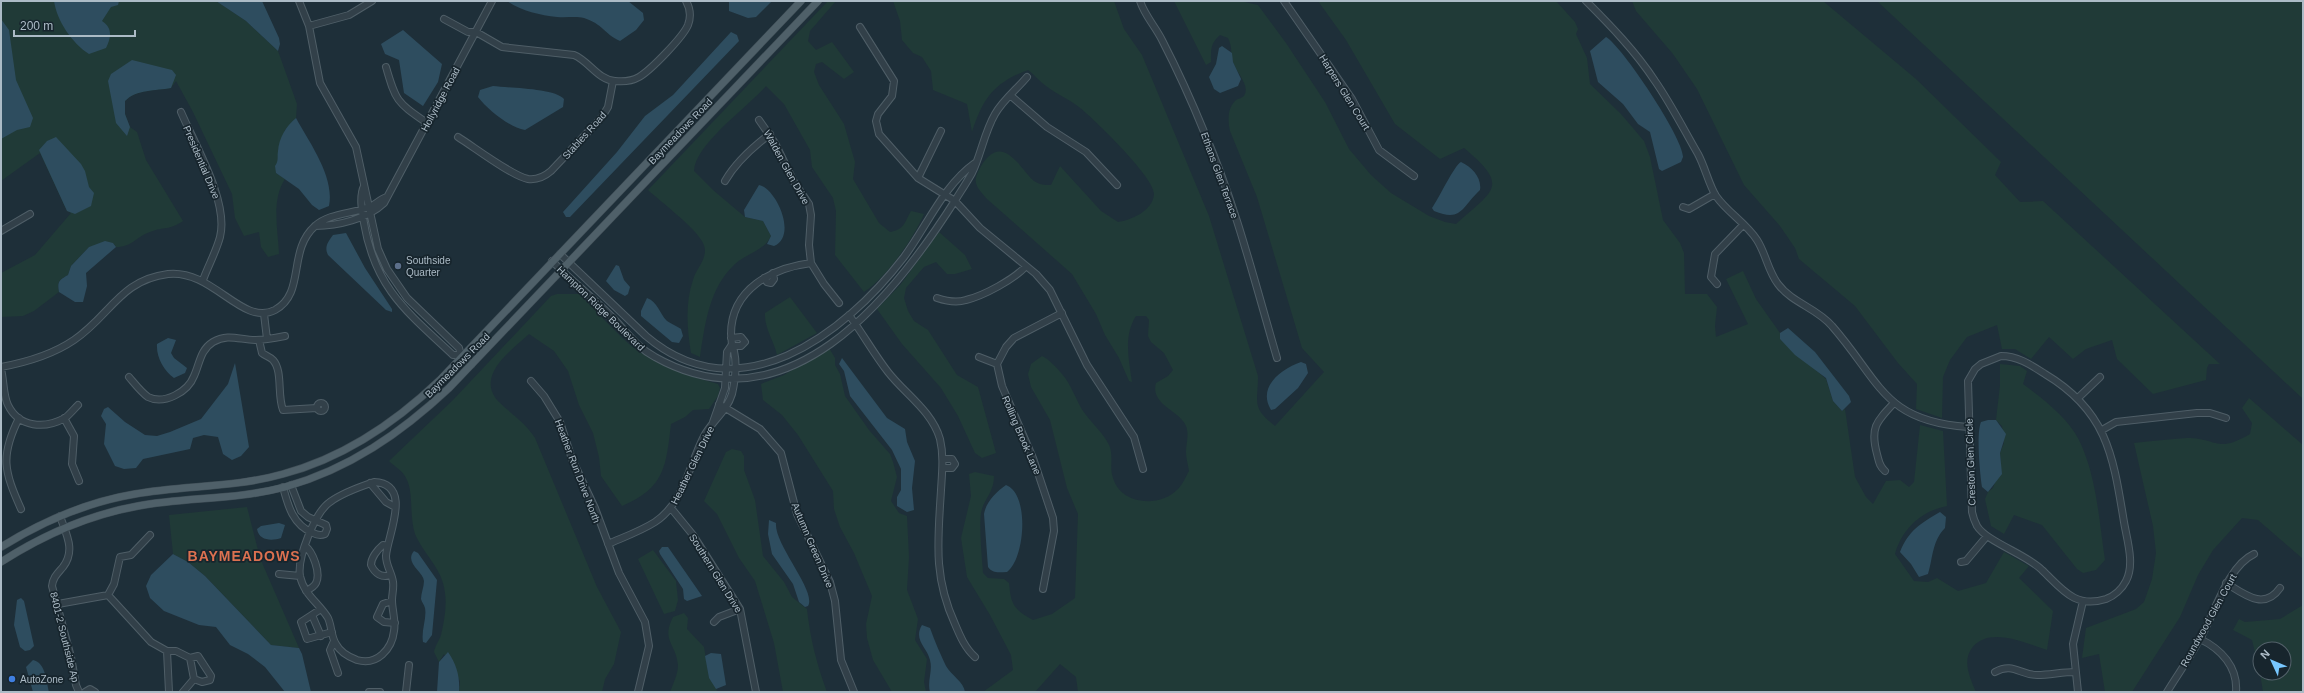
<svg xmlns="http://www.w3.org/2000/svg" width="2304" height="693" font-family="Helvetica,sans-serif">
<rect width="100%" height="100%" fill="#1e2f39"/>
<!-- green -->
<path fill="#203a37" d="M1,1H216L246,21L278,51L297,104L296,118L285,130L278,151L279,160L276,173L285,179C271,200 278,230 279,254L268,257L261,247L259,232L244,236L235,218L232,194L193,112L176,81L171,88C155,91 137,89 125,101V114L130,127L137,132L146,160L183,221C168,231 165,226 150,232C135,237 133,247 116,247L113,243L89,247L71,266L68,275C59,280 57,282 59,292L34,311L23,316L1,317V273L35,255L71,213L67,211L40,153L1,181Z
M828,1H836L810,31L808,41L816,50L832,42L854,72L844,79L822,62L816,64L814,72L819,85L844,124L855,162L853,179L879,223L890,232C905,229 904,223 911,211L924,214C913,239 887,277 864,292L835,255L836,211L833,198L812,167L810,150L784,104L766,86C748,107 695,144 694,171L713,190L745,217L763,221L771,236C764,251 747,253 735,264C709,288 705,324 700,357L691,353C687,329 685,303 693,280C696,268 710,257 703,243C696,228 661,202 648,190Z
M893,1H1114L1124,29L1142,55L1209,216L1258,376C1258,403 1251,407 1275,426L1324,372L1302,348L1257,197L1230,131C1228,122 1227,109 1235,101C1238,98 1243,99 1245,94C1249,84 1236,72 1233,62C1230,54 1233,48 1228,38L1220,35C1210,44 1211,50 1211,62L1206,65L1174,1H1240L1258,5L1286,43L1325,102L1349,149L1371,175L1391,193L1429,216L1445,222L1456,224C1493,190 1511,187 1464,148L1440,159L1395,124L1346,40L1318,1H1556L1575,22L1578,29L1576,34L1587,58L1590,84L1621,114L1644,141L1650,157L1663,220L1680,243L1684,253L1685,294H1707L1717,307L1715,326L1716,337L1748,324L1726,279L1743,271L1756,299L1780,333V339L1826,379L1833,401L1842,411L1845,409L1855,477L1866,497L1873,504L1886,481L1900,480L1909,487L1914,482L1920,425L1943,431L1947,506C1921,511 1902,529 1895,554L1914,581L1928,582L1937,578L1958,591L1986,583L2004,552L2029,566L2019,578L2053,611L2047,650C2025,643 1989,626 1972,648C1962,661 1970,678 1976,692H1078L1076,677L1060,664L1035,692H983L1013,670L1011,655L990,615L967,577L961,538L971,496L969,474L975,472L994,476C994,493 984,498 981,513C979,527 982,558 983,573L988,578L1004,579L1009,583C1011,604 1013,609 1033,620L1052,614L1075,598L1078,514L1067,488L1050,420L1031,387L1028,374L1031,364L1042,356C1049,359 1057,368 1062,374C1071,384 1076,400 1083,411C1091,423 1103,432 1109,445C1114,456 1109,467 1113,478C1121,505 1160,508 1178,489C1183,484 1186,476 1189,471C1188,465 1186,458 1186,452C1186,443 1190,433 1185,424C1178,410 1150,404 1156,383L1168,376L1173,370L1164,353L1151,342L1148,336L1149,320L1146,316H1136C1123,336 1129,360 1132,382L1129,381L1119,358L1105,335L1096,314L1072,274L987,199C982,193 974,186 976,178C978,170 983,162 988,157C1007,138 1023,173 1034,181C1040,185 1044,185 1051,185L1060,166L1101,211L1118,222C1131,220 1153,211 1154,194C1155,178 1093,118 1079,107C1069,99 1056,94 1046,86C1039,81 1034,74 1028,70C993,83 983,99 972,132L967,104L933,90L931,71L922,57L913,53L902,40L900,21Z
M1632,1H1823L1916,79L2001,162L1995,175L2020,202L2043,201L2220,364H2209L2207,368L2206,380L2153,394L2117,359L2112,340L2086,349L2073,359L2049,337L2031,359L2015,349H2002L1997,325L1967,337L1950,360L1943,377L1942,418L1916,409L1917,384L1898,363L1855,306L1799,259L1795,248L1780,226L1744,185L1697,89L1673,54L1636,11Z
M1877,1H2303V399Z
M939,232L965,255L972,269L955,274H947L936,262L924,267L906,288L904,298L908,311L914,321L928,330L957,375L978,387L996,453L982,458L975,453L958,416L941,388L902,344L877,309L901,284Z
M557,294H579C596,310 612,329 629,344C654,364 688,376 718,384L720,388L718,396L709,409L693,410L685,417L671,424C666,466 665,488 622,506L601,476L599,457L593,433L579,405L568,371L554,351L529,334C512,350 475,375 498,401C511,414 525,422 535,438L597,587L621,632L614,664L605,679L602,692H459L460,681L444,654L439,662L434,652C435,646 439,641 441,635C444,622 447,607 445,593C443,569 424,555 415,534C409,516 414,492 406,478C403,471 394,466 389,461L453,400L551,296Z
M790,297L817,333L777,355C774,341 764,328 765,313Z
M829,348L835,358V365L840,374L845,396L869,430L890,454L893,462L897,477L891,501L899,513L907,516L909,557L907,590L918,619L915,640L927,659L924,682L926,692H892L873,660L867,638L866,624L872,596L854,553L840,527L834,509L833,491L798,435L782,415L763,400L761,384L784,375Z
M2000,364L2020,366L2027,371L2023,384C2043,399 2068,418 2079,440C2097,477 2099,521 2105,560L2096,570L2083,573L2077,569L2042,525L2014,515L2004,534L1991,526L1985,499L1988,492L1993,488L2001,465L2000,453L2004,443L2002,426L1996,420L2000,385Z
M2249,398L2303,445V559L2258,520L2242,518L2213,550L2198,575L2180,617L2132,692H2105L2099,654L2082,658L2086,628L2136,609L2144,602L2152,579L2156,553L2153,526L2134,443C2152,441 2170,439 2187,438C2218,438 2216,454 2250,434L2252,423L2242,408Z
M732,449L741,451L744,456V470L755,500L763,556L784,582L792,597L807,609C810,638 817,665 827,692H783L774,643L755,581L739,558L717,514L704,501L726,452Z
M247,507L260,558L299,648L271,645L205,576L188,562L173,554L169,515Z
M653,550L676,581L678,600L675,611L664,614L638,559Z
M2303,605V692H2263L2260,673H2284V649H2260V673L2252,640L2233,630L2239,619L2245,622L2280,619Z
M684,613L688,618L687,629L704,647L709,678L716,686L717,692H670C673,684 678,674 678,665C676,643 661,641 673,617Z"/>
<!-- water -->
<path fill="#2e4d5f" d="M54,1H119L118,5L111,7L102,21C113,28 111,38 106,48L89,54C72,43 57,21 54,1Z
M216,1H262L279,38L280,44L278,51L246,21Z
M507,1H628L643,13L644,20L636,30L620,41C603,33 603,24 584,18C576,16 566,18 557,17C540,15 521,11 507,1Z
M729,1H772L756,17L748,18L729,11Z
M1,19L9,30L16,80L33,118L30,127L17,130L1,139Z
M403,30L442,64L438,82L423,106L404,93L399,60L385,54L381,44Z
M731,32L737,35L739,41L570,217H566L563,212L617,152L645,116L673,95Z
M1606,37C1622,46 1684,139 1683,157C1683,157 1681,162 1681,162L1662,171L1659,169L1650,132L1638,124L1623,104L1598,82L1590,51Z
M1222,46L1232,53L1233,62L1241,79L1238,86L1220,93L1214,89L1209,77L1216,64L1219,48Z
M132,60L172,70L176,75L171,88C155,91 137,89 125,101V114L130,127L127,136L116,123L108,81L111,74Z
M493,86C508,88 555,88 564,99L563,107L525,130C509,127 488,110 478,97L480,90Z
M296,118C309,142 335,177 329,206L319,210L312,205L299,189L276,173L275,166C279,160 277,158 278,151C279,138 286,126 296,118Z
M56,137L81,164L85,171L89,187L94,193L91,206L75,214L67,211L39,150L47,141Z
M1461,162C1472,167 1482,178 1480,190C1461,208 1462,222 1434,211L1432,208C1438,200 1455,164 1461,162Z
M759,185C776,188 798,236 774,246L767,244L771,236L763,221L745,217L744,210Z
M346,233L365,268L392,309V312L386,310L328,255C324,247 328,242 333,235Z
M105,241L113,243L116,247L86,273L87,286L83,302H75L59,292C57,282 59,280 68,275L71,266L89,247Z
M616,265L619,266L624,280L630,287L628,294L625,296L614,290L606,281Z
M647,298C658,302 659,313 667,321C671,324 677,326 681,329L683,336L679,343L672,342L641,316V311Z
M1788,328L1815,352L1849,396L1851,402L1842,411L1833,401L1826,378L1795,355L1780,339V333Z
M168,338L176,340L171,353L174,358L187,368L185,373L174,378C164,371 156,357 157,344Z
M842,358L887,418L905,429L907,442L915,461L912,488L914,510L907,512L897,506V497L901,490V469L892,450L850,396L844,371L839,364Z
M1301,362L1306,364L1308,373L1298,388L1275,409L1271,410C1257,387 1281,369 1301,362Z
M235,363L249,447L241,456L232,460L223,454L218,437L204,435L193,438L190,449L143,459L136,468L124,469L115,466L104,444L106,424L101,416L104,409L108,407L125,422L145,435L157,436L170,432L201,419L228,384Z
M1988,420H1996L2006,434L2000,453L2002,474L1988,492L1982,487C1980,474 1976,434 1981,422Z
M1006,485C1030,494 1025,559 1007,572C999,572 993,574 988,567L984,514C986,502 996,492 1006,485Z
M1940,512L1946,517L1945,528C1932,541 1933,558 1928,574L1919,577L1911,564L1900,552C1908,531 1921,523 1940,512Z
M769,520L776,523C774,545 817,591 808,606L805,607L799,602L793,584L772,554L768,534Z
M279,523L285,525L281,538C272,541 259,541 257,529L261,526Z
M662,547H668L702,596L687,601L684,599L683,589L660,554L659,551Z
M414,551L418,553L437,580L432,635L426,643L423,642C421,630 427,619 425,608C424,604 422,603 421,599C421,593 424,587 424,581C423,571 404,563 414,551Z
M173,554L188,562L205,576L271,645L299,648L302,654L311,692H285L265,667L248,654L230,645L216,627L199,625L164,611L150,598L146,586L151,575Z
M21,598L24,601L34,646L30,650L25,651L20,647L14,625L17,600Z
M922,625L930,628C935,642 940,653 946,666C951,675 964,682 965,692H930C927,681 933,671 930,660C927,647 913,640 922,625Z
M448,652C457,665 460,677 459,692H437L439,662Z
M711,653L721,654L726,685L716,689L709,678L705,656Z
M33,660C46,663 46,681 49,692H33L26,667Z"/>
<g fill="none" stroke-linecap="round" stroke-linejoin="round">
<defs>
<path id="minor" d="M299,1L309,26L320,83L356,147L378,249L387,269L407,298L459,348L461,355L471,365
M1140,1C1145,16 1155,26 1162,40C1178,71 1192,102 1205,134C1236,206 1255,283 1277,358
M1284,1L1352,99L1379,150L1414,176
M1586,1C1611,26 1636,52 1655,81C1671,104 1684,130 1698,154C1705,167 1709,185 1716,196C1727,212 1746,223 1757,240C1766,254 1768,271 1778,284C1792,303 1817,308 1832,326C1881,382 1883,421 1968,427
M444,19L468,32H476L502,47L574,55C589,61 598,80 615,81C624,82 632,81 639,77C651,70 683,37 688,25C691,17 690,8 686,1
M309,26L349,15L372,1
M860,27L894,81L892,96L878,114L876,121L879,134L918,178L955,201L980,228L1036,274L1050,290L1087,365L1134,437L1143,469
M386,67C396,102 397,102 427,123
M1010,95L1047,127L1086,152L1117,185
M181,112C195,145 229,202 220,237C216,252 208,266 203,280
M759,120L775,143L794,182L809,204L811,215L809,245L811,263L824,284L839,303
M458,137C474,147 512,176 528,179C536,180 544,177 551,171L602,117L608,107L613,81
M918,178L941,131
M725,181C736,162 753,147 770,134
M364,186C359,196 362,212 364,223C375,288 407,312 453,355H461
M1683,207L1689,209L1715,194
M315,226C338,226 367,219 384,203L492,1
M1,231L30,214
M560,254L646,336C739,415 844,335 904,257C927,226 943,186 975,163
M552,261C573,282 596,300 616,321C628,334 638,348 655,357C787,431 892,300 956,199C961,191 967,182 972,173C981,155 984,133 995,114C1003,100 1017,89 1027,77
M764,278L767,282L771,283L774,279L773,273
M1717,284L1711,277L1715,254L1743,225
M937,298C946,301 957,303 966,300C983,296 1015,279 1026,266
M264,314L267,339
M849,315C863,334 874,354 888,372C905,394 932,411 940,439C944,456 942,473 941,490C938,540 933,576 955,624C960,636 965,648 975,657
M731,338L741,337L745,342L741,346H731
M259,340L262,353C266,356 270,357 273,360C283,371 277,395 283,410L317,408
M2001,356C2018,356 2031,365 2045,374C2107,411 2113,455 2124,522C2127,540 2135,564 2126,581C2122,589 2114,596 2106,599C2075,609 2062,589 2042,570C2026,554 1987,542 1977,526C1975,522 1973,517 1972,512L1968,381L1975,369L1981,364Z
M979,357L997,364
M1,367C28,362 52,355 74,340C110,316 120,280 168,274C213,269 242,327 275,310C306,293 287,251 315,226C329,213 352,214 369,207C375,205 380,199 387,197
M1,369C4,380 3,395 8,405C19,428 45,429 65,418C69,415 74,409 78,405
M129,377C135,384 141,392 148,397C164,405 188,392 194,376C200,363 200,350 213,342C228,333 240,340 255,340C265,340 275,338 285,336
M531,381L544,396L560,422L572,459L595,508L619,573L645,622L649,646L638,692
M2078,398L2100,377
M317 407a4 4 0 1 1 8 0a4 4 0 1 1-8 0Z
M719,404L760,429L781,453L797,514L830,582L835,601L841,660L854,692
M19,418C0,456 4,471 21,509
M64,418L74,436L72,464L79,481
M713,422L725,388L727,352L731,346
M2102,430L2116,422L2197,413H2210L2226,418
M943,468H952L955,464L952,459H943
M1885,471C1879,466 1879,461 1877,454C1870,428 1876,422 1894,403
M374,482C414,484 387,536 386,556C386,566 392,573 393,582C394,588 392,594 392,600C392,610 396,621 394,631C392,649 377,666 357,660C349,657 340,652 336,644C331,637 332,627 328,618C319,603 304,595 300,576C297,558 315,512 330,502C342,493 359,487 374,482Z
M370,483L386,502L395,507
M283,487C288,506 293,525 313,533C317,535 320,536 325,534L327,529L326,525L308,517L301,511L291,485
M671,508L693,535L740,609L756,692
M60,516C66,534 76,550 63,567C58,573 53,577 52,586L71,657L76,685L79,692
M608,544C624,537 641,531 655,522C684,503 689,465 704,436C712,421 727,411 732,394C735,381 737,364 734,351C732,345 731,340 731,334C731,289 772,268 811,263
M305,546C313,552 321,573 316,583C314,587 310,589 306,591
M387,546L383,545C377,550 371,558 371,565C375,574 382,578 391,575
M1961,562L1966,561L1987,536
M279,574L300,576
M2226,583C2244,594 2264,611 2280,588
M1043,589L1054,531L1053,518L1033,458L1002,386L997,364L1006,347L1014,338L1062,313
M108,595L151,642L167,651H176L190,658L198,656L211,676L210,680L202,682L194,679
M108,595L114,584L120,557L131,555L150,535
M392,601L383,604L377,617L384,622L395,623
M58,604L108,595
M321,609L301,622L307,639L332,632
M312,615L321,636
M714,622L719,617L740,609
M2200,639C2221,649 2238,667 2236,692
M334,641L330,650L338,673
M167,651L169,692
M190,658L194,679
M1995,672C2013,662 2020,675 2037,675C2050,675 2062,672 2075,672
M85,692L90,689L95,692
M183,692L194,679
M369,692H380
M406,692L409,665
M2078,692L2073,644L2083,601
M2167,692C2178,674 2191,656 2201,637C2215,612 2228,566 2254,554"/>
<path id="major" d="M1,547C43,521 87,502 135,494C184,485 234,488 283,474C343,458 395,423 440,380L801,1
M1,562C43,535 88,515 138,506C187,497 236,500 285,487C349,469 401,433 449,388L818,1"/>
</defs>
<!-- minor casing -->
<use href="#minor" stroke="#4f5e67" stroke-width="8"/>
<!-- major casing -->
<use href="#major" stroke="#3e4c55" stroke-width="8"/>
<!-- minor -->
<use href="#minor" stroke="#324049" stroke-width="6"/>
<!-- major -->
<use href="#major" stroke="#4f6069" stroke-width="7"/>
</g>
<!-- markers -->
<circle fill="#5c6f8a" stroke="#17252d" stroke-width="1.5" cx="398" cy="266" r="4"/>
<circle fill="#3f7fe0" stroke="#17252d" stroke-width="1.5" cx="12" cy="679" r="4"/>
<g text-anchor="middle" stroke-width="3.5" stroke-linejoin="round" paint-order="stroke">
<!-- street labels -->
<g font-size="10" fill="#acbbc6" stroke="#17252d">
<text transform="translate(1345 92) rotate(58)" y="4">Harpers Glen Court</text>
<text transform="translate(440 99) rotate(-62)" y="4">Hollyridge Road</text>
<text transform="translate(680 131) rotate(-46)" y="4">Baymeadows Road</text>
<text transform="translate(584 135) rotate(-48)" y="4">Stables Road</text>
<text transform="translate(202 162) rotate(67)" y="4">Presidential Drive</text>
<text transform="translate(787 167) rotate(61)" y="4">Walden Glen Drive</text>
<text transform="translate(1220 175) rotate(70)" y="4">Ethans Glen Terrace</text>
<text transform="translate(601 308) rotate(44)" y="4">Hampton Ridge Boulevard</text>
<text transform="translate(457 365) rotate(-45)" y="4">Baymeadows Road</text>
<text transform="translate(1022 435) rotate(67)" y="4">Rolling Brook Lane</text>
<text transform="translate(1970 462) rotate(-92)" y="4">Creston Glen Circle</text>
<text transform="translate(692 465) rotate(-64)" y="4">Heather Glen Drive</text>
<text transform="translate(578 471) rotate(69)" y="4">Heather Run Drive North</text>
<text transform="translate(813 545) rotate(67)" y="4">Autumn Green Drive</text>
<text transform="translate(716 573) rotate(58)" y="4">Southern Glen Drive</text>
<text transform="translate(2208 620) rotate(-61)" y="4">Roundwood Glen Court</text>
<text transform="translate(65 637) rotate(76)" y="4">8401-2 Southside Ap</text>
</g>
<!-- poi labels -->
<g font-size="10" fill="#acbbc6" stroke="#17252d" text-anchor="start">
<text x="406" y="264">Southside<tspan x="406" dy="12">Quarter</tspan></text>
<text x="20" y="683">AutoZone</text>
</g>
<!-- district labels -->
<g font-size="14" font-weight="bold" letter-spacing="1" fill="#dc7150" stroke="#17252d">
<text x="244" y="561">BAYMEADOWS</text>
</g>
</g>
<!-- border -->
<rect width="2304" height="693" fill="none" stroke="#acbbc6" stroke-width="4"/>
<!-- north arrow -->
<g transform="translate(2272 661) rotate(314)"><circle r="19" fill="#17252d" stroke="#53616a"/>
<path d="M0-3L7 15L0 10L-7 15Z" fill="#78c7ff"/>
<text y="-6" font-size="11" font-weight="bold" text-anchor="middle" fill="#acbbc6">N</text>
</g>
<!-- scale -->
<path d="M14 30v6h121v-6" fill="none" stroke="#acbbc6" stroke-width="2"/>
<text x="20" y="30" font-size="12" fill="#acbbc6" stroke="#17252d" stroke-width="3" paint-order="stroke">200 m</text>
</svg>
